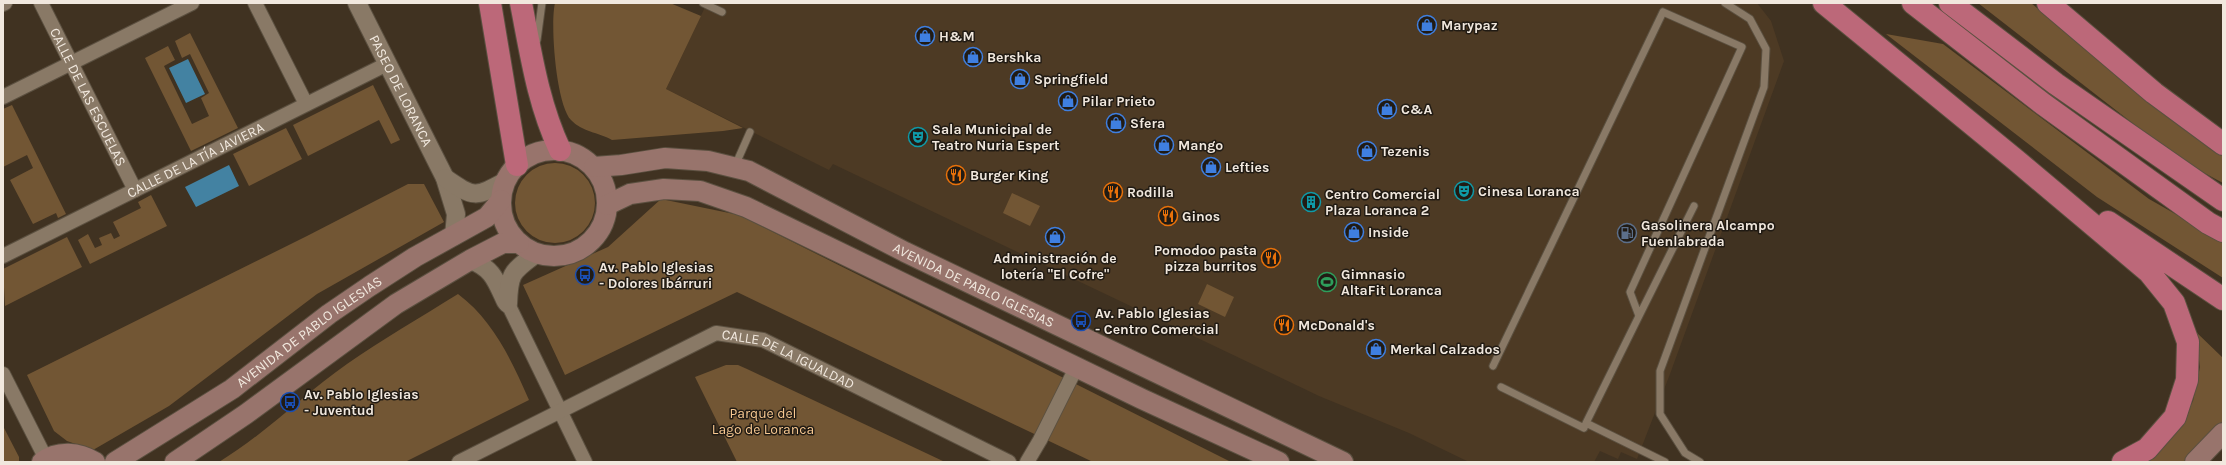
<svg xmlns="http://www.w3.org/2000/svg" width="2226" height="465" font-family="Karla,sans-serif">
<rect width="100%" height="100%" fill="#403221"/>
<!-- built -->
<path fill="#4d3a24" d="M707,3H1757L1771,21L1784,61L1670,374L1637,459L1621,452L1618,459L1600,451L1594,462H1469L1409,433L1319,396L833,164L829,170L666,89Z"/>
<!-- green -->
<path fill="#725634" d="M555,3H670L701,16L666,89L743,128L723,131L612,140C598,132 582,132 571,120C556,104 550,24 555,3Z
M1978,3H2031C2092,56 2155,105 2223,149V183L2180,160Z
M190,33L238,128L191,151L145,58L168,46L175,60L164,66L192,124L209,116L201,98L209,93L190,54L182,58L175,41Z
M1886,34L1943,44L2149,199L2223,241V278L2097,197Z
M373,85L400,140L391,144L379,120L308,156L293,125Z
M12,105L66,214L58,218L56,213L33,224L10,180L33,168L27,155L3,167V109Z
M286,128L302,159L249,186L233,154Z
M515 203a40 40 0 1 1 80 0a40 40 0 1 1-80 0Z
M408,184H424L444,222L317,294L169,406L93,450L67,441L54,431L27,375L307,236Z
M1012,193L1040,206L1030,226L1003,213Z
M151,195L167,226L90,264L78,240L88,234L95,248L102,245L99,238L111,233L114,239L120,236L113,222L141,208L138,202Z
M661,199L739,215L1231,462H1093L737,292L565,375L523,285L608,247Z
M67,237L82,267L5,306L3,269Z
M1207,284L1234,297L1225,317L1198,304Z
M458,294C493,320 512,361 529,400L405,462H219C265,434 303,395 347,364C383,339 421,317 458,294Z
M2195,331L2223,358V422L2184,462H2144L2175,433L2193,401L2200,367Z
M726,365H738L747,369L945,462H737L695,377Z
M3,426L19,457V462H3Z"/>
<!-- water -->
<path fill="#4382a2" d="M188,59L205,94L186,103L169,68Z
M229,165L239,186L196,207L185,187Z"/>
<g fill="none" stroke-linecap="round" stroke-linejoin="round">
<defs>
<path id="service" d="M703,3L722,12
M537,40L542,3
M735,166L750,132
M1639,316L1694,206
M1493,366L1663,12L1742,47L1630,292L1639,316L1586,423
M1501,387L1584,428L1586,423L1665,462
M1700,462L1685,453L1660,414V371L1764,87L1766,49L1750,19L1725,3"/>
<g id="minor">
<path id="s1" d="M41,3L135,190"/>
<path d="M255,3L306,104"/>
<path d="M3,4L5,3"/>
<path d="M3,97L192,3"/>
<path id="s2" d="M3,256L387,64"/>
<path d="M508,304L585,462"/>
<path d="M3,374L46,459"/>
<path id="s3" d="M459,462L716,333L763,340L1009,462"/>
<path d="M1027,462L1040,440L1077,366"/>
</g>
<g id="tertiary">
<path id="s4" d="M357,3L445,178L456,214L454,236"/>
<path d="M445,178C474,198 475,198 506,181"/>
<path d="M470,260C493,268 496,281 506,302"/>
<path d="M508,304C509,272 512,272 537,253"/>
</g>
<g id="secondary">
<circle cx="554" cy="203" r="53"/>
<path id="s5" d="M594,167L621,165L665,158L708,161L749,171L905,252L1343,462"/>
<path d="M607,205L630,194L664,189L700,191L746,207L1142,399L1279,462"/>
<path d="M42,462C58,450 79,452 95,462"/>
<path id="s6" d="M115,462L232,389L329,314L370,286L415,257L487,217L501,200"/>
<path d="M175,462L246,414L396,304L470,260L503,243H519"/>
<path d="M2195,462L2223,433"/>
</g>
<path id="motorway" d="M490,3L517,165
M521,3C531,54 538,103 560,150
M1824,3L2017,161L2149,272L2174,303L2188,342L2187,380L2175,417L2147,449L2123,462
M1913,3L2043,104L2208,223L2223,231
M1950,3L2056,84L2223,200
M2048,3L2154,93L2223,144
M2108,222L2223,299"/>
</defs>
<!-- service casing -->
<use href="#service" stroke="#5b5040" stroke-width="9"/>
<!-- minor casing -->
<use href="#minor" stroke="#5b5040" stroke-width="16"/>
<!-- tertiary casing -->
<use href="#tertiary" stroke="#5b5040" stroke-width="20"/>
<!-- secondary casing -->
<use href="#secondary" stroke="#5b5040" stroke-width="22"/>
<!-- motorway casing -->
<use href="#motorway" stroke="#5b5040" stroke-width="24"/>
<!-- service -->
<use href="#service" stroke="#897966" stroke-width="7"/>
<!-- minor -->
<use href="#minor" stroke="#897966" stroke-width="14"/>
<!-- tertiary -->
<use href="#tertiary" stroke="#897966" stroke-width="18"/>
<!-- secondary -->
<use href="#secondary" stroke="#98746c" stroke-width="20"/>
<!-- motorway -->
<use href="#motorway" stroke="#bc6879" stroke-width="22"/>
</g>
<!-- icons -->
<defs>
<symbol id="shop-ring" viewBox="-11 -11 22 22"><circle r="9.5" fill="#211b14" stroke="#3f7fe0" stroke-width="1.5"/><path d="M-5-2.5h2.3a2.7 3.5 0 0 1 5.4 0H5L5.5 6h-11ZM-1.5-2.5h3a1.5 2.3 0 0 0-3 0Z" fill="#3f7fe0"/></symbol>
<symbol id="theatre-ring" viewBox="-11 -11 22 22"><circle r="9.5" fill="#211b14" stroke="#0f9aa8" stroke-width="1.5"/><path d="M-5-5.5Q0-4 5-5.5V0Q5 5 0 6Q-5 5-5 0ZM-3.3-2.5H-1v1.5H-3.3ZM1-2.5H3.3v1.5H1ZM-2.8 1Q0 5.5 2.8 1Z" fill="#0f9aa8"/></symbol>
<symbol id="restaurant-ring" viewBox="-11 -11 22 22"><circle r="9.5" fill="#211b14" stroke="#e8710a" stroke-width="1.5"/><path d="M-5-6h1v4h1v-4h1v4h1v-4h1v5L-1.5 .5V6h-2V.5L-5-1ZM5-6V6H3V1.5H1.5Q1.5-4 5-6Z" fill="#e8710a"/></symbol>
<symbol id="building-ring" viewBox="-11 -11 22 22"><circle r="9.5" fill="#211b14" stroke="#0f9aa8" stroke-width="1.5"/><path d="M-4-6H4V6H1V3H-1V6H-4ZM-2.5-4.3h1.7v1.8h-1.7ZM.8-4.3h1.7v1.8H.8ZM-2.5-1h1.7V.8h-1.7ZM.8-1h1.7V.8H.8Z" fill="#0f9aa8"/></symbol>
<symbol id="fuel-ring" viewBox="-11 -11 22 22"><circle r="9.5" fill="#211b14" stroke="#5c6f8a" stroke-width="1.5"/><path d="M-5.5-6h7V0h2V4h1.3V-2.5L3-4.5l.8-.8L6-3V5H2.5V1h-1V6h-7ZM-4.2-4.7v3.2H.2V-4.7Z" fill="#5c6f8a"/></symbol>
<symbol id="bus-ring" viewBox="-11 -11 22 22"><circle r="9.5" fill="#211b14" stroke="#1a4fb4" stroke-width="1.5"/><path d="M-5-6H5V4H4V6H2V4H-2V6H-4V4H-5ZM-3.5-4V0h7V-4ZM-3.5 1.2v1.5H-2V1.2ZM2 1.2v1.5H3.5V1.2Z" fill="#1a4fb4"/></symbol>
<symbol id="stadium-ring" viewBox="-11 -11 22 22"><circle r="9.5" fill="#211b14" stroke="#2e9e5b" stroke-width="1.5"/><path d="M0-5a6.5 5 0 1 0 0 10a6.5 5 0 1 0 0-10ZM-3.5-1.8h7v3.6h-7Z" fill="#2e9e5b"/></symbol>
</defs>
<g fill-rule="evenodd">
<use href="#shop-ring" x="1416" y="14" width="22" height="22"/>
<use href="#shop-ring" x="914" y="25" width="22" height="22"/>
<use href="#shop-ring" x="962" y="46" width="22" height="22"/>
<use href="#shop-ring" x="1009" y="68" width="22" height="22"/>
<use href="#shop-ring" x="1057" y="90" width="22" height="22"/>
<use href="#shop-ring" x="1376" y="98" width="22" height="22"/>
<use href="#shop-ring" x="1105" y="112" width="22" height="22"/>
<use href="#theatre-ring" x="907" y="126" width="22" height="22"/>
<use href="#shop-ring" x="1153" y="134" width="22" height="22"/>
<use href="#shop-ring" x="1356" y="140" width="22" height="22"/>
<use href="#shop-ring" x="1200" y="156" width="22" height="22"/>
<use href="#restaurant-ring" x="945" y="164" width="22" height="22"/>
<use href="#theatre-ring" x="1453" y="180" width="22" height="22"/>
<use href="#restaurant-ring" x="1102" y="181" width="22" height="22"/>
<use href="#building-ring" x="1300" y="191" width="22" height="22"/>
<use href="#restaurant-ring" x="1157" y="205" width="22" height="22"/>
<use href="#shop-ring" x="1343" y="221" width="22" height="22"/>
<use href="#fuel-ring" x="1616" y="222" width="22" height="22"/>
<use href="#shop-ring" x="1044" y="226" width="22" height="22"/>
<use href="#restaurant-ring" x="1260" y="247" width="22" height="22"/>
<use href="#bus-ring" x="574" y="264" width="22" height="22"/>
<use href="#stadium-ring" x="1316" y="271" width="22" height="22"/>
<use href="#bus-ring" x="1070" y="310" width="22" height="22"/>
<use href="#restaurant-ring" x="1273" y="314" width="22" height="22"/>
<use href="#shop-ring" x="1365" y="338" width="22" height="22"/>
<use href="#bus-ring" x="279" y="391" width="22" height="22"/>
</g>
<g text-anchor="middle" stroke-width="3" stroke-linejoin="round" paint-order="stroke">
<!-- poi labels -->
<g font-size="14" font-weight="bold" fill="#f1e8de" stroke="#211b14" text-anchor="start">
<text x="1441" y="30">Marypaz</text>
<text x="939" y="41">H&amp;M</text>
<text x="987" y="62">Bershka</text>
<text x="1034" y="84">Springfield</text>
<text x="1082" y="106">Pilar Prieto</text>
<text x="1401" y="114">C&amp;A</text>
<text x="1130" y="128">Sfera</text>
<text x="932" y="134">Sala Municipal de<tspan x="932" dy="16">Teatro Nuria Espert</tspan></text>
<text x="1178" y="150">Mango</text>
<text x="1381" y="156">Tezenis</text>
<text x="1225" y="172">Lefties</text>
<text x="970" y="180">Burger King</text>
<text x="1478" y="196">Cinesa Loranca</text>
<text x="1127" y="197">Rodilla</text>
<text x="1325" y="199">Centro Comercial<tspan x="1325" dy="16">Plaza Loranca 2</tspan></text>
<text x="1182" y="221">Ginos</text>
<text x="1641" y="230">Gasolinera Alcampo<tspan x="1641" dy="16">Fuenlabrada</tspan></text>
<text x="1368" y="237">Inside</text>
<text x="1257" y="255" text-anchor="end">Pomodoo pasta<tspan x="1257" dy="16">pizza burritos</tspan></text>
<text x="1055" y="263" text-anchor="middle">Administración de<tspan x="1055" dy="16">lotería "El Cofre"</tspan></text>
<text x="599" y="272">Av. Pablo Iglesias<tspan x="599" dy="16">- Dolores Ibárruri</tspan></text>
<text x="1341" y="279">Gimnasio<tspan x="1341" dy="16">AltaFit Loranca</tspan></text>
<text x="1095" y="318">Av. Pablo Iglesias<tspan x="1095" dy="16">- Centro Comercial</tspan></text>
<text x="1298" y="330">McDonald's</text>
<text x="1390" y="354">Merkal Calzados</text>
<text x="304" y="399">Av. Pablo Iglesias<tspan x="304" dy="16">- Juventud</tspan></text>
</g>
<!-- street labels -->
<g font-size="14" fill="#f1e8de" stroke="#211b14">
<text dy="5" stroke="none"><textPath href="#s4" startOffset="98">PASEO DE LORANCA</textPath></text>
<text dy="5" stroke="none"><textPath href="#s1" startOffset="105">CALLE DE LAS ESCUELAS</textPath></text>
<text dy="5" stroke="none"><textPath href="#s2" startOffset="215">CALLE DE LA TÍA JAVIERA</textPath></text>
<text dy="5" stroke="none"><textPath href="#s5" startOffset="409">AVENIDA DE PABLO IGLESIAS</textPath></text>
<text dy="5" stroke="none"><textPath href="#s6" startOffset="234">AVENIDA DE PABLO IGLESIAS</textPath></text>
<text dy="5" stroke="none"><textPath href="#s3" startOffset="365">CALLE DE LA IGUALDAD</textPath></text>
</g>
<!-- park labels -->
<g font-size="14" fill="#f8c992" stroke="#211b14">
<text x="763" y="418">Parque del<tspan x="763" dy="16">Lago de Loranca</tspan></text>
</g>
</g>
<!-- border -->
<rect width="2226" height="465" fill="none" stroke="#f1e8de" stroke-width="8"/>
</svg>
